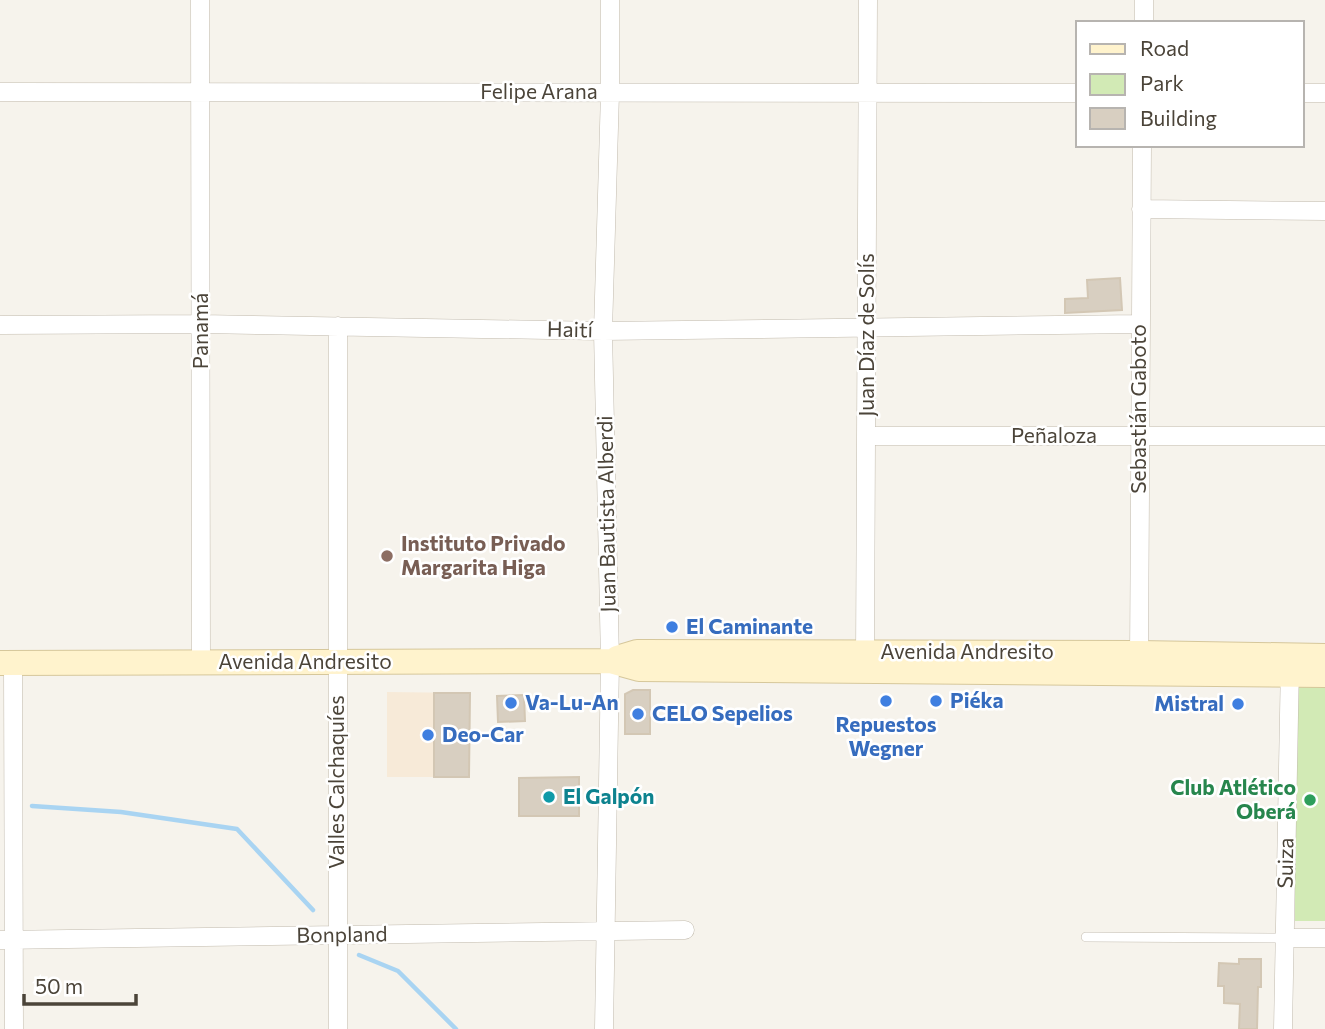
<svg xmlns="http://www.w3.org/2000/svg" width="1325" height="1029" font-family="Commissioner,sans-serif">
<rect width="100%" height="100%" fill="#f6f3ec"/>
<!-- commercial -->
<path fill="#f7ead8" d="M387,692L470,693L469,777H387Z"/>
<!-- green -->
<path fill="#d2eab5" d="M1295,679H1325V921H1295Z"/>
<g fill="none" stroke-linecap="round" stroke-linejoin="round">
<!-- stream -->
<path stroke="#a9d4f2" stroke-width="4.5" d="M32,806L121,812L237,829L313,910
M359,955L398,971L456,1029"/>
</g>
<!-- building -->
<path fill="#d8cfc1" stroke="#d3c7b4" stroke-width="2" d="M1120,278L1122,310L1065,313V299L1088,298L1087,280Z
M633,690H650V734H625V694Z
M434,693H470L469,777H434Z
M524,695L525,721L498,722L497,696Z
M579,777V816H519V778Z
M1239,959H1261V987H1258L1257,1029H1239L1240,1004L1224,1003V986H1218L1219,963L1239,964Z"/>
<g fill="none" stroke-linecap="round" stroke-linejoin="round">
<defs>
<path id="service" d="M1086,937L1284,938"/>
<path id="minor" d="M200,0L201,663
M1144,23V0
M0,92L1078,93
M1302,93H1325
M1141,209L1325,211
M0,325L201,324L603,331L1139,324
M867,436H1325
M865,661L868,0
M13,663L14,1029
M1139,663L1142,145
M1284,938H1325
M0,940L685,930
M338,1029V326
M604,1029L610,661L603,331L610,93V0
M1283,1029L1290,663"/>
<path id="secondary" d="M617,658L637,652L1139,653L1325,656
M0,663L610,661L639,669L1325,675"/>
</defs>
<!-- service casing -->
<use href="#service" stroke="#c2bbae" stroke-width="10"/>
<!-- minor casing -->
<use href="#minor" stroke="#c2bbae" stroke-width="19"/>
<!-- secondary casing -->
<use href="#secondary" stroke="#d6c79b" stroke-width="26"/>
<!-- service -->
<use href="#service" stroke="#fff" stroke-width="9"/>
<!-- minor -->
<use href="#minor" stroke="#fff" stroke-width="18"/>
<!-- secondary -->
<use href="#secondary" stroke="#fff3cd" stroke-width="24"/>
</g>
<!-- markers -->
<circle fill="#8d6e63" stroke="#fff" stroke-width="2.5" cx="387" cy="556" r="7"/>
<g fill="#3f7fe0" stroke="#fff" stroke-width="2.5">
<circle cx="672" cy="627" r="7"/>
<circle cx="886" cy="701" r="7"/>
<circle cx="936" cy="701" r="7"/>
<circle cx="511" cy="703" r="7"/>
<circle cx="1238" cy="704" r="7"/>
<circle cx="638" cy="714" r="7"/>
<circle cx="428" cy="735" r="7"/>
</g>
<circle fill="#0f9aa8" stroke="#fff" stroke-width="2.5" cx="549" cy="797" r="7"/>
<circle fill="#2e9e5b" stroke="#fff" stroke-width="2.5" cx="1310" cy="800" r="7"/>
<g text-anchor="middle" stroke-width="5" stroke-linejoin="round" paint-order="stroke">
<!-- street labels -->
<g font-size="21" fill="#4b4439" stroke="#fff">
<text x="539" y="99">Felipe Arana</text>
<text transform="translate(570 330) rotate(1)" y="7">Haití</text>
<text transform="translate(201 331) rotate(-90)" y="7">Panamá</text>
<text transform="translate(867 335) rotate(-90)" y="7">Juan Díaz de Solís</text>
<text transform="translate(1139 409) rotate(-90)" y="7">Sebastián Gaboto</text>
<text x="1054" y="443">Peñaloza</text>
<text transform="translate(607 514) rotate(-91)" y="7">Juan Bautista Alberdi</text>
<text x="967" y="659">Avenida Andresito</text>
<text x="305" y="669">Avenida Andresito</text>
<text transform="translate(337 782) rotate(-90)" y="7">Valles Calchaquíes</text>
<text transform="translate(1286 863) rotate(-89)" y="7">Suiza</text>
<text transform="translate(342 935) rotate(-1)" y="7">Bonpland</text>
</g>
<!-- education labels -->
<g font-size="21" font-weight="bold" fill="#785e54" stroke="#fff" text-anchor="start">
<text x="401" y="551">Instituto Privado<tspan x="401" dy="24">Margarita Higa</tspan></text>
</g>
<!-- shop labels -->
<g font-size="21" font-weight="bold" fill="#366cbe" stroke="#fff" text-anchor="start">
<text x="686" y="634">El Caminante</text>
<text x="950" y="708">Piéka</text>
<text x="525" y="710">Va-Lu-An</text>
<text x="1224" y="711" text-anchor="end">Mistral</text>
<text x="652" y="721">CELO Sepelios</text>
<text x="886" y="732" text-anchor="middle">Repuestos<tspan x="886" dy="24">Wegner</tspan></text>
<text x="442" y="742">Deo-Car</text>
</g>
<!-- leisure labels -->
<g font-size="21" font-weight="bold" fill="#27864d" stroke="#fff" text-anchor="end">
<text x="1296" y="795">Club Atlético<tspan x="1296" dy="24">Oberá</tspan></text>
</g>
<!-- culture labels -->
<g font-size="21" font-weight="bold" fill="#0d838f" stroke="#fff" text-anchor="start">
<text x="563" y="804">El Galpón</text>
</g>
</g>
<!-- legend -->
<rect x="1076" y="21" width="228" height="126" fill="#ffffff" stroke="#b7b4b0" stroke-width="2"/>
<rect x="1090" y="44" width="35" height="10" fill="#fff3cd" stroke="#b7b4b0" stroke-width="2"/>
<text x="1140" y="56" font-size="21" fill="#4b4439">Road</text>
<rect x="1090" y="74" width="35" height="21" fill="#d2eab5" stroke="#b7b4b0" stroke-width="2"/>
<text x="1140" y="91" font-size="21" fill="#4b4439">Park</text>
<rect x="1090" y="108" width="35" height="21" fill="#d8cfc1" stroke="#b7b4b0" stroke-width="2"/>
<text x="1140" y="126" font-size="21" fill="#4b4439">Building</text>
<!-- scale -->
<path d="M24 994v10h112v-10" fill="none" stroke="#4b4439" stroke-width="3.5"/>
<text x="35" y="994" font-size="21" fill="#4b4439" stroke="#ffffff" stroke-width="5" paint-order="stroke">50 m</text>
</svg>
